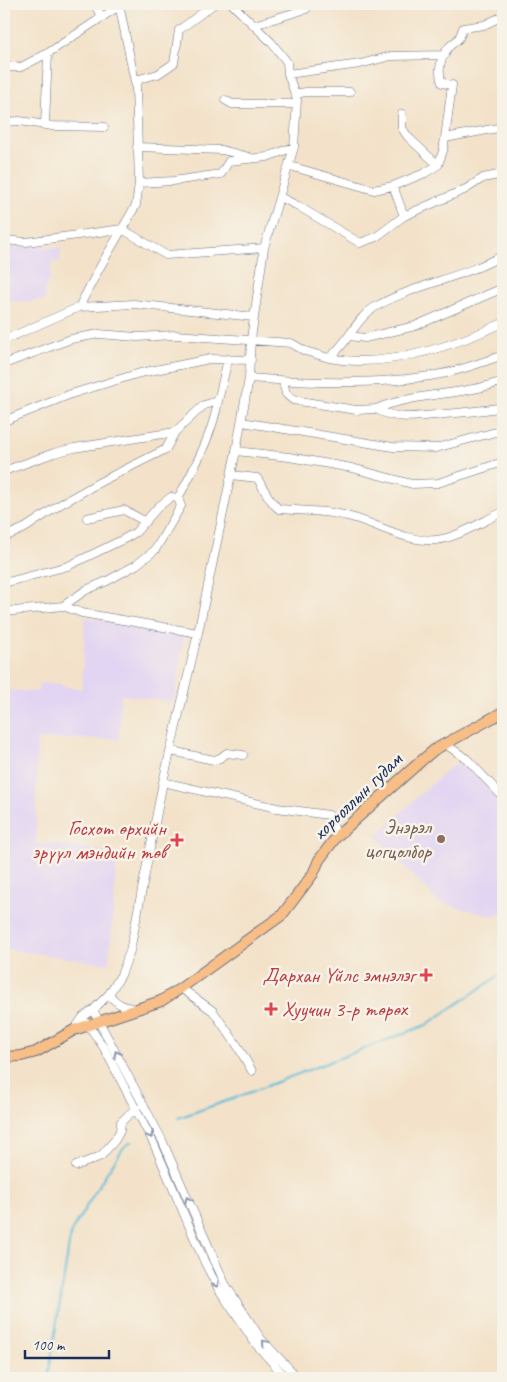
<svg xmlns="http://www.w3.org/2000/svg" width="507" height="1382" font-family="Caveat,sans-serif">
<rect width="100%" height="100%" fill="#f7f3e8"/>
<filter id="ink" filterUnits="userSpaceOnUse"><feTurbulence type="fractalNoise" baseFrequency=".02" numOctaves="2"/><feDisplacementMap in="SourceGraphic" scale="10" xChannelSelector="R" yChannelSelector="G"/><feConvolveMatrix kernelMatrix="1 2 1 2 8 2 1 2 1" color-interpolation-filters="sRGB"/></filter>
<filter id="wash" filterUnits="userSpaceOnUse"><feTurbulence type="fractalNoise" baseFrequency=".0096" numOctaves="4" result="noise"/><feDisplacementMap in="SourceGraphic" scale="20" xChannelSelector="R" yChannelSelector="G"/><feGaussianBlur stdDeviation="1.12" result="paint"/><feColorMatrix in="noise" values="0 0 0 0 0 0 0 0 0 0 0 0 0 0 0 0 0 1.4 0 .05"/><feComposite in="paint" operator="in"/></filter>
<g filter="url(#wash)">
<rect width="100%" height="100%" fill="#f3e2c9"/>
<!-- built -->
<path fill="#e2d4f3" d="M4,245L61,248L60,263L53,261L50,270V282H46L45,300L31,301V302L4,301Z
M85,617L184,633L174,702L121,695L119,739H37L36,844H53L115,852L117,857L109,964L4,949V690L38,692L39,683L61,684L62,686L82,689Z
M462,762L503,803V912L491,916L438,902L376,836L449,768Z"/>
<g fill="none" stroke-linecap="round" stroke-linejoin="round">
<!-- stream -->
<path stroke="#5abbd8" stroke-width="2" d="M178,1118L235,1098L426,1025L503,973
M48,1378L71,1232L106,1174L124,1147L131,1142"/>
</g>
</g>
<g filter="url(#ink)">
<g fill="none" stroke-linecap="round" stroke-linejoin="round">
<defs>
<path id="minor" d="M94,4L102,17
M254,25L306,9L310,4
M4,67H21L48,53L119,6
M288,74L360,64L391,56L445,55
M136,87L139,79L158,74L174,63L179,30L214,4
M295,94L306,92H350
M225,100L232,104H296
M402,114V128L408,137L438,165
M4,122L20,121L52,126L104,127
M45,124L48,53
M445,138L452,85L442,83C438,72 440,60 446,51C453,39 458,46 463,28L484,25L503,16
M137,147L222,150L249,157
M290,166L374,190L393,186L425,173L438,165L443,151L445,138L503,127
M139,183L173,181L221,174L229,161L267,157L294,147
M393,186L404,216
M280,197L298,206L360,243L376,237L404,216L466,189L483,178L503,174
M4,240L26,242L122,229L166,255L264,248
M79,307L134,304L254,317
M349,336L365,338L415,326L503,288
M4,340L79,307L100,267L136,205L139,183L136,87L119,4
M329,358C385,369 453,346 503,323
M4,364L71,339L99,334L137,337L175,335L291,343L305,351L329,358C348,344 355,319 375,307C415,284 463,278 503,255
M249,378C308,383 383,385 441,374C462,370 483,362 503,355
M283,381L286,394L293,400L356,410L376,409
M503,381C462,396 417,392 376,409C396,421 422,416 445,414C465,412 484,411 503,407
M4,421L71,394L140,373L210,359L251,360
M242,422L393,447L436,448L503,430
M236,451L289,457L352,468L412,484L438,483L503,462
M4,471L54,453L74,448L175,432
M231,475L257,478C264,488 269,502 279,509C303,511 327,510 351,517C378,524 407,543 436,540C457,538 483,521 503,512
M87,518L124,510L146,522
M4,537L25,528L61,504L100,482L166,449L175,432L204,405L218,401L228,359
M4,583L68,566L124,539L136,532L158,507L171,497L178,498
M63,606L86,590L107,581L136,565L155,550L181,506L178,498C194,470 213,433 218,401
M4,612L63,606L82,613L198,633
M445,744L467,759L503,797
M171,751L214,760L220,758L227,753L243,755
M163,782L277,808L329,815L337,836
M181,988L213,1011L237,1045L252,1071
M109,994C116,1004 124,1007 136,1009
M93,1010L162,1140L225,1284L261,1339L298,1378
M87,1023L104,1048L154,1144L205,1263L218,1288L255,1343L286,1378
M74,1030L83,1017L93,1010L109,994L121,975L130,951L163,782L198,633L236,451L249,378L251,339L264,248L294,147L297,100L288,74L287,62L271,42L232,4
M76,1166L101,1156L115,1140L120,1131L121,1122L136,1108"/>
<path id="major" d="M4,1057L21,1056L36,1052L74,1030L161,1001L181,988L282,915L313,874L319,860L337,836L421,761L434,750L503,712"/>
</defs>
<!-- minor casing -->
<use href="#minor" stroke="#676e83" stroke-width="9"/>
<!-- major casing -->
<use href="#major" stroke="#676e83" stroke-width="12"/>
<!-- minor -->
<use href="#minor" stroke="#fff" stroke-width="8"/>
<!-- major -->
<use href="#major" stroke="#f7be87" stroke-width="10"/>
</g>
<!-- one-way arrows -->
<defs><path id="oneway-chevron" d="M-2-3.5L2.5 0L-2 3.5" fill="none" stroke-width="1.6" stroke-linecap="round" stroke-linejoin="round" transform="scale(1.25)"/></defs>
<g stroke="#8d97ae">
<use href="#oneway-chevron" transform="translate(117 1054) rotate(-118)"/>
<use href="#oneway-chevron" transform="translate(150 1135) rotate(62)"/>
<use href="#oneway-chevron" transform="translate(188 1200) rotate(-113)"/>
<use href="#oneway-chevron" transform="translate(216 1284) rotate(62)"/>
<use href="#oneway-chevron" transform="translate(265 1343) rotate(-130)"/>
</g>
</g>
<!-- markers -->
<circle fill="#8d6e63" stroke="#f7f3e8" stroke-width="2" cx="441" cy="839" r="5"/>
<g fill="#e0444e" stroke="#f7f3e8" stroke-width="2">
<path d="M174.5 832.5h5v5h5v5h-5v5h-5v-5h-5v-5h5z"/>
<path d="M423.5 967.5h5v5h5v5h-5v5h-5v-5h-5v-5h5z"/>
<path d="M268.5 1001.5h5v5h5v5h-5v5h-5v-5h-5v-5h5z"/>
</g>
<g text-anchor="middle" stroke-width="5" stroke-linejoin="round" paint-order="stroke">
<!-- street labels -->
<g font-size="21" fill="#1b2f5e" stroke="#f7f3e8">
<text transform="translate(357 796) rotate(-44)" y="7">хорооллын гудам</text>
</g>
<!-- education labels -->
<g font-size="21" fill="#785e54" stroke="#f7f3e8" text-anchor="end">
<text x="431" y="834">Энэрэл<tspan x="431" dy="24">цогцолбор</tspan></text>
</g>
<!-- health labels -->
<g font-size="21" fill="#be3a42" stroke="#f7f3e8" text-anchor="end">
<text x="166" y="835">Госхот өрхийн<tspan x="166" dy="24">эрүүл мэндийн төв</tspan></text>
<text x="415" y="982">Дархан Үйлс эмнэлэг</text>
<text x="282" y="1016" text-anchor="start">Хуучин 3-р төрөх</text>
</g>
</g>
<!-- margin -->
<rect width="507" height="1382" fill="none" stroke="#f7f3e8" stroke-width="20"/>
<!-- scale -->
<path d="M25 1350v8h84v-8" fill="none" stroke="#1b2f5e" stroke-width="2.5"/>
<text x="32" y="1350" font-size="15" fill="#1b2f5e" stroke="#f7f3e8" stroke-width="4" paint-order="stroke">100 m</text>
</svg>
